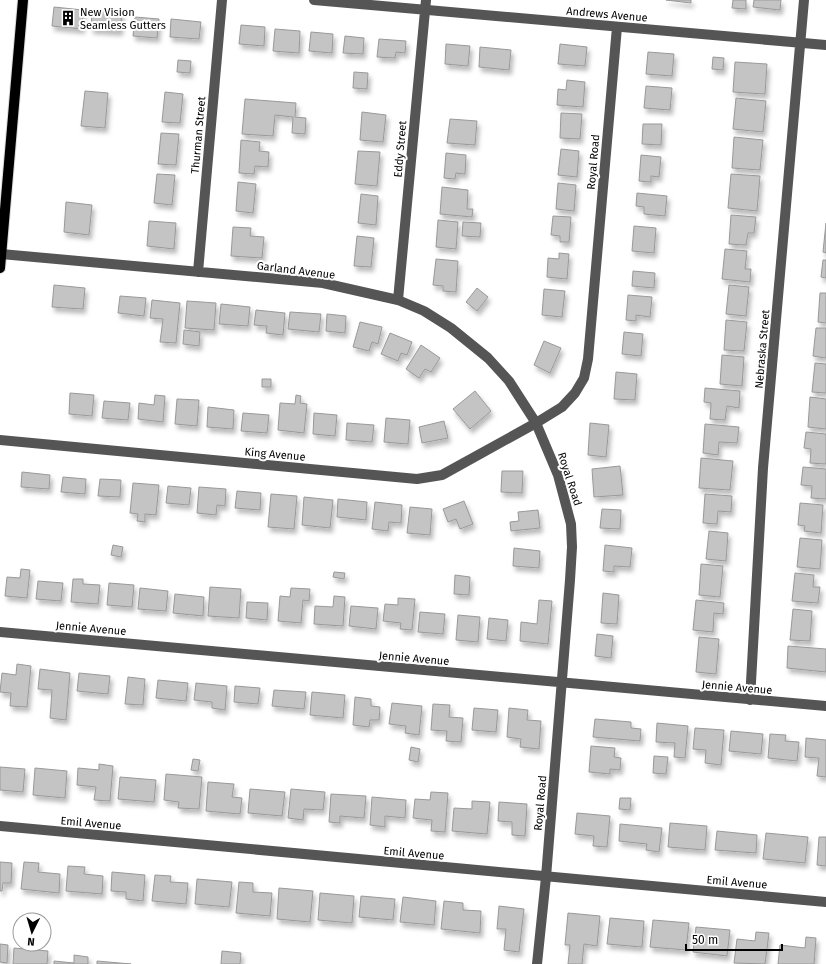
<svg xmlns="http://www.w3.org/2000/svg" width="826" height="964" font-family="'Fira Sans',sans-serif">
<defs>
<filter id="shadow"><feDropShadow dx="2.5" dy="4.5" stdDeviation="2" flood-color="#0004"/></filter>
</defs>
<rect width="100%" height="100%" fill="#fff"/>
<!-- building -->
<path fill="#c4c4c4" stroke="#999" filter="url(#shadow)" d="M666,0H691V3Z
M733,0H746V9L732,8Z
M754,0H781L780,10L753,7Z
M54,7L83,10L82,29L52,26Z
M92,11L122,13L120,31L91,29Z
M135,17L159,19L157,38L133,36Z
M171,19L201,22L199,39L170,37Z
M241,25L265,27L264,46L239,44Z
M275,29L300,31L299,53L273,51Z
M311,32L333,34L332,53L309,51Z
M345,36L364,38L363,54L343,53Z
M379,39L406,41L405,53L396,52L395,58L377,57Z
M446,44L470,46L468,66L445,64Z
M560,44L587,47L585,66L558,64Z
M480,47L511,50L509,70L479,67Z
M648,52L674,54L672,76L646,74Z
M713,57L724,58L723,70L712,69Z
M178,60L191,61L190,73L177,72Z
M735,62L767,64L765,94L733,92Z
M354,72L368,73L367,89L353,88Z
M567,80L585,82L583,107L557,105L558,89L566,90Z
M646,86L672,88L670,110L644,108Z
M85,91L108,93L105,128L81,126Z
M165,92L183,94L180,123L162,122Z
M736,98L766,101L763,132L733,129Z
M245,99L296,103L295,117L306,118L305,134L292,133L293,117L275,115L273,136L242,134Z
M362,112L386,115L383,142L360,140Z
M561,113L582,114L580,139L560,138Z
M450,119L477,121L475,145L447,143Z
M643,124H662L661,145L642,144Z
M161,133L179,134L176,165L158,164Z
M734,137L763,140L760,170L732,168Z
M241,140L260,142L259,151L269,152L268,167L255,166L254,174L239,173Z
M561,149L579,151L577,177L558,175Z
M358,151L380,152L377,186L355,184Z
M446,153L466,155L465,174L456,173L455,179L444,178Z
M641,155L661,157L659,177L651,176V182L639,181Z
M157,174L175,175L172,205L154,203Z
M731,174L760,176L757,211L728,208Z
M238,182L256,184L253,213L236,211Z
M558,183L576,185L574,211L556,209Z
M442,187L468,190L467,209H473L472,217L440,214Z
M637,193L667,196L665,216L644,214V207L636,206Z
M361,194L378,196L376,225L358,223Z
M66,202L92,205L89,235L64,232Z
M731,215L756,217L754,233H748L746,245L729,244Z
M553,216L571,217L569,242H560V236L551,235Z
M438,220L458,222L456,249L436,247Z
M149,221L176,223L174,249L147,246Z
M463,222L481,223L480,237L462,236Z
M826,223V253L823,252Z
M634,226L656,228L654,253L632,251Z
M233,227L251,228L250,236L264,237L262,258L231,256Z
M357,236L374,238L371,267L354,266Z
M725,249L747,251L745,269H751L750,282L722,279Z
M559,253L569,254L567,279L547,277L548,258L559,259Z
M436,259L458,261L456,292L443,291V286L433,285Z
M823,260H826V278L821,277Z
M633,271L655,273L654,288L632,286Z
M54,285L85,288L83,309L52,307Z
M729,285L749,287L746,316L726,314Z
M477,288L488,297L477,311L466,302Z
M544,289L565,291L562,317L542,315Z
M820,293H826V323L818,322Z
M628,295L652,297L650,317L636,315V321L626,320Z
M120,296L146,298L144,316L118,313Z
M152,300L180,303L176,343L160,342L163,319L150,318Z
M187,301L216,303L214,330L185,328Z
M221,304L250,307L248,326L219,324Z
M256,310L285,313L283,335L266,333L267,326L254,325Z
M290,312L321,314L319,332L288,329Z
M327,314L346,316L345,333L326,331Z
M726,320L747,322L744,351L724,350Z
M360,322L382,327L378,344L372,342L369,351L353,347Z
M816,328H826V358L813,356Z
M184,330L200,332L199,346L183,344Z
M624,332L643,334L641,356L622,354Z
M390,333L412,342L407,355L401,353L398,361L381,354Z
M544,341L561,348L550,373L534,365Z
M421,345L440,358L431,372L425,369L419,378L406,369Z
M722,355L744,357L742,386L720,384Z
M815,363L826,364V393L812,392Z
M616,372L637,374L635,400L614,399Z
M262,379H271V387H262Z
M705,388L740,391L739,408L727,406L725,420L710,419L711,403L704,402Z
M475,391L491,411L470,429L453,409Z
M70,393L94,395L92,416L69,414Z
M155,395L165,396L163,422L138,419L139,403L154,405Z
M296,395L301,396L300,403L307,404L304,433L278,430L280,403L295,404Z
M810,397L826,399V429L808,427Z
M177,399L199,400L197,426L175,424Z
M104,401L130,403L128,420L102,418Z
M208,407L234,410L233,429L207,427Z
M243,413L269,415L267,433L241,431Z
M314,413L337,415L335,436L313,434Z
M386,418L410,420L408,444L384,442Z
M444,421L448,438L422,443L419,427Z
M347,423L374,425L372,442L346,440Z
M590,423L609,425L606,457L588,455Z
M705,424L739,427L737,443L719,442L718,455L703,453Z
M806,432L826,434V464L810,463L811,449L804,448Z
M701,458L733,461L730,490L699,488Z
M620,466L623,495L594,497L592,469Z
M803,467L826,469V499L811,498L812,486L801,485Z
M502,471H523L522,493L501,492Z
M22,472L50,475L49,489L21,487Z
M63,477L86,479L85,494L61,492Z
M100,479L121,480L120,497L98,496Z
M133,483L159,485L156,515L145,514V522L137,521L138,514L130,513Z
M168,486L191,488L189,505L166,503Z
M199,487L226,489L225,506L217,505L216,515L197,513Z
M237,491L261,493L260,510L235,508Z
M271,494L297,496L294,529L268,527Z
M705,494L732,496L731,512L718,511L717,524L703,523Z
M304,497L333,500L330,528L302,525Z
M338,499L367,502L366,520L337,517Z
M464,501L473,524L460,529L456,519L448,522L443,509Z
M375,502L402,505L401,523L389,522L388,531L372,529Z
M800,503L823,505L821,533L804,531L805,526L798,525Z
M410,507L432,509L430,535L407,533Z
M602,509L621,510L620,529L600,528Z
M538,510L540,528L511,531L510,522L519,521L518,512Z
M709,531L728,533L726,561L706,559Z
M800,538L822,540L820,569L797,567Z
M113,545L123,547L121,557L111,555Z
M605,545L632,548L630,567L614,566V572L603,571Z
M514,548L540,551L539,568L513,566Z
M701,564L723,566L720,597L699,595Z
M21,569L30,570L27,598L5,596L7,577L20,578Z
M334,572L345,573L344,579L333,577Z
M795,573L814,575L813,587H820L818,603L792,601Z
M455,575L470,577L469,595L454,594Z
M73,579H83V584L100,585L98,604L71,602Z
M38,581L63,583L61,601L36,599Z
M109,583L134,585L132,607L107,605Z
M210,587L241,589L239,618L208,616Z
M140,588L168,591L166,611L138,609Z
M291,588L310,589L309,601L303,600L301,623L278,621L280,596L290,597Z
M603,593L619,595L617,624L601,623Z
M175,594L204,597L203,616L173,613Z
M334,596L345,597L343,626L314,624L315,606L333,607Z
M398,598L415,599L412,630L400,629L401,623L383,621L385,604L398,605Z
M539,600L552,601L548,644L520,641L521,622L537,624Z
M696,600L724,603L723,614L714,613L713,632L693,630Z
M247,602L268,603L267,620L246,618Z
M351,606L378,608L376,629L349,626Z
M793,609L812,611L810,641L790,640Z
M420,612L445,614L443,634L418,632Z
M458,615L480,617L478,642L456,640Z
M489,618L508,620L506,641L487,639Z
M597,634L613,636L611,658L595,656Z
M699,637L719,639L716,674L696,672Z
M788,646L826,649V672L787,668Z
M17,664L31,666L27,707L10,706L11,693L0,692L2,673L16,675Z
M40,669L70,673L66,720L50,718L52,690L38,689Z
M79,673L110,676L108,694L77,691Z
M128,677L145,679L143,705L125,704Z
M158,680L188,683L186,701L156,698Z
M196,683L227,686L225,710L212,708V702L194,700Z
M235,686L260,688L258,704L234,702Z
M274,690L306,692L304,709L272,706Z
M312,692L345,695L343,718L310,715Z
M355,697L371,699V706L380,707L379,720H370L369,727L353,725Z
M392,703L422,706L419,735L405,733L406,726L389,724Z
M433,704L450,705L449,717L463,718L461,742L446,741L447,731L431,730Z
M474,708L498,710L496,732L472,730Z
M509,708L528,710L527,720L541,721L539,749L520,747L521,739L507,737Z
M595,719L631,722V728L641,729L640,741L593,737Z
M657,723L688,726L685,758L674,757L675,743L656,742Z
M695,728L724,730L721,765L705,763L706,750L693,749Z
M731,731L763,734L761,754L729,751Z
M770,734L786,735L785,741L799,742L797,761L768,758Z
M806,738L826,740V777L817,776L819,758L805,757Z
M591,746L615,748L614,757L621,758L620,770L610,769V774L589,772Z
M411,747L420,749L418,762L409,760Z
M654,756L668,757L666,774L653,773Z
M193,759L200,760L198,771L191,770Z
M99,764L113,766L110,801L94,800L96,787L77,785L78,768L99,770Z
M0,767L25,769L23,792L0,790Z
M35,768L67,771L65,798L33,795Z
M166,774L202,777L199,809L178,808L179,802L164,800Z
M120,777L156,780L154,802L118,799Z
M208,782L234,784L232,797L242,798L240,814L206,811Z
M250,789L285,792L282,816L248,813Z
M291,789L325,792L323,810L304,809L303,820L288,818Z
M431,792L448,793L445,832L431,831L432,820L413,818L415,799L430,800Z
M331,794L366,796L364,818L340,816V823L329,822Z
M372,797L406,800L405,818L385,816V827L370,825Z
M620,798H631L630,810L619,809Z
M472,801L490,802L487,834L452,831L454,808L472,809Z
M499,802L527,804L525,836L512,835V822L498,821Z
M577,813L610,816L607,847L593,846L594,836L575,834Z
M670,823L707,826L705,850L668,847Z
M620,824L662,828L659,852L646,850L647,844L619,841Z
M717,831L757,835L756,853L715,850Z
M766,833L808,837L805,863L763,859Z
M819,837H826V866L817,865Z
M0,862L12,863L11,883H3L2,891H0Z
M24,862L39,863L38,872L60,874L59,893L21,889Z
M68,866L85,867L84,874L103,876L102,894L66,891Z
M112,872L145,875L143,901L126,899V892L111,891Z
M155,875L171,876L170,882L188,883L186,904L152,901Z
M197,879L232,882L229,907L195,904Z
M239,882L253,883V892L272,893L270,916L236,913Z
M279,888L313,891L310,922L277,919Z
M320,893L354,896L352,923L318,920Z
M361,896L395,899L393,920L359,917Z
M403,897L436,901L434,925L400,922Z
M444,901L463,903V910L481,911L480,933L441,929Z
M499,906L524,909L519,952L504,950L506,929H497Z
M568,913L600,916L597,946L584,944L582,964H568L570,945H565Z
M610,918L644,921L642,947L607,944Z
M653,920L689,923L686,950L650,947Z
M696,927L730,930L727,956L693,952Z
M756,932L769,933L765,964L734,963L737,939L755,941Z
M806,937L816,938L814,964H778L780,945L805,948Z
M0,944L8,945L7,963L0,962Z
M14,948L48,951L47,964H13Z
M222,951L241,953L240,964H221Z
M74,955L88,957V964H54V961L74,963Z
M97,961L131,964H97Z"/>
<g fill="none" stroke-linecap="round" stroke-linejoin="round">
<defs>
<path id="major" d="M0,268L23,0"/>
</defs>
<!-- major casing -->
<use href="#major" stroke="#dbdbdb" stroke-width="12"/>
<!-- minor -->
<path stroke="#555" stroke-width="10" d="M314,0L826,45
M1,254L323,283L398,300L424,311L451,328L488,358L509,381L536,423L558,475L571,524L572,547L570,580L546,877L537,964
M198,272L222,0
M398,300L426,0
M0,440L417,479L442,475L536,423L562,407L575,393L584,378L588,359L617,27
M0,632L826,706
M750,700L763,468L804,0
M0,826L826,902"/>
<!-- major -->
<use href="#major" stroke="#000" stroke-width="10"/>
</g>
<!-- icons -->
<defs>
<symbol id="building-bare" viewBox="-9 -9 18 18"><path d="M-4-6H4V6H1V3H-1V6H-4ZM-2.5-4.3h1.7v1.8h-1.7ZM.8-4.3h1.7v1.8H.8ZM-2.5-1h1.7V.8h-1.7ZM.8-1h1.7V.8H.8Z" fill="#000" stroke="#fff" stroke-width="2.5" paint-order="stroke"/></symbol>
</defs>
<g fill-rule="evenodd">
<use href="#building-bare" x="57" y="7" width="22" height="22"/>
</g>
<g text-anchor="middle" stroke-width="4" stroke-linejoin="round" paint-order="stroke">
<!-- poi labels -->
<g font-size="11" fill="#000" stroke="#fff" text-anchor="start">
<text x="80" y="16">New Vision<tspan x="80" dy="13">Seamless Gutters</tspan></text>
</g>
<!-- street labels -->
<g font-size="11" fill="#000" stroke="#fff">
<text transform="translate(607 14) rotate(5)" y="4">Andrews Avenue</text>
<text transform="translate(198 135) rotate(-85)" y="4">Thurman Street</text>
<text transform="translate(400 149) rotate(-85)" y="4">Eddy Street</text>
<text transform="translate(593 162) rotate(-85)" y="4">Royal Road</text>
<text transform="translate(296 270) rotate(7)" y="4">Garland Avenue</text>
<text transform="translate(762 349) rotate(-85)" y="4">Nebraska Street</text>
<text transform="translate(275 454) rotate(5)" y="4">King Avenue</text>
<text transform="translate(570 479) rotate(72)" y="4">Royal Road</text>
<text transform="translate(91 628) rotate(5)" y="4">Jennie Avenue</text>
<text transform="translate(414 658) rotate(5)" y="4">Jennie Avenue</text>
<text transform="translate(737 687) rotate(5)" y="4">Jennie Avenue</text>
<text transform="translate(540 803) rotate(-85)" y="4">Royal Road</text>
<text transform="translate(91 823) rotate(5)" y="4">Emil Avenue</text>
<text transform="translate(414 853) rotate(5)" y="4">Emil Avenue</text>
<text transform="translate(737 882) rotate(5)" y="4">Emil Avenue</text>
</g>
</g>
<!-- north arrow -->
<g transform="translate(32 932) rotate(185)"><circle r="19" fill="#ffffff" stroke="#999999"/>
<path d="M0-3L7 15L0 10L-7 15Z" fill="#000000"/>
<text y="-6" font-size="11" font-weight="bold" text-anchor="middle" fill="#000000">N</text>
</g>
<!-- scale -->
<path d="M686 944v6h96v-6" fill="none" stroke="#000000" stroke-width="2"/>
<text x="692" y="944" font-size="12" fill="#000000" stroke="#ffffff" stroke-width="3" paint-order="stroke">50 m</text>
</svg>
